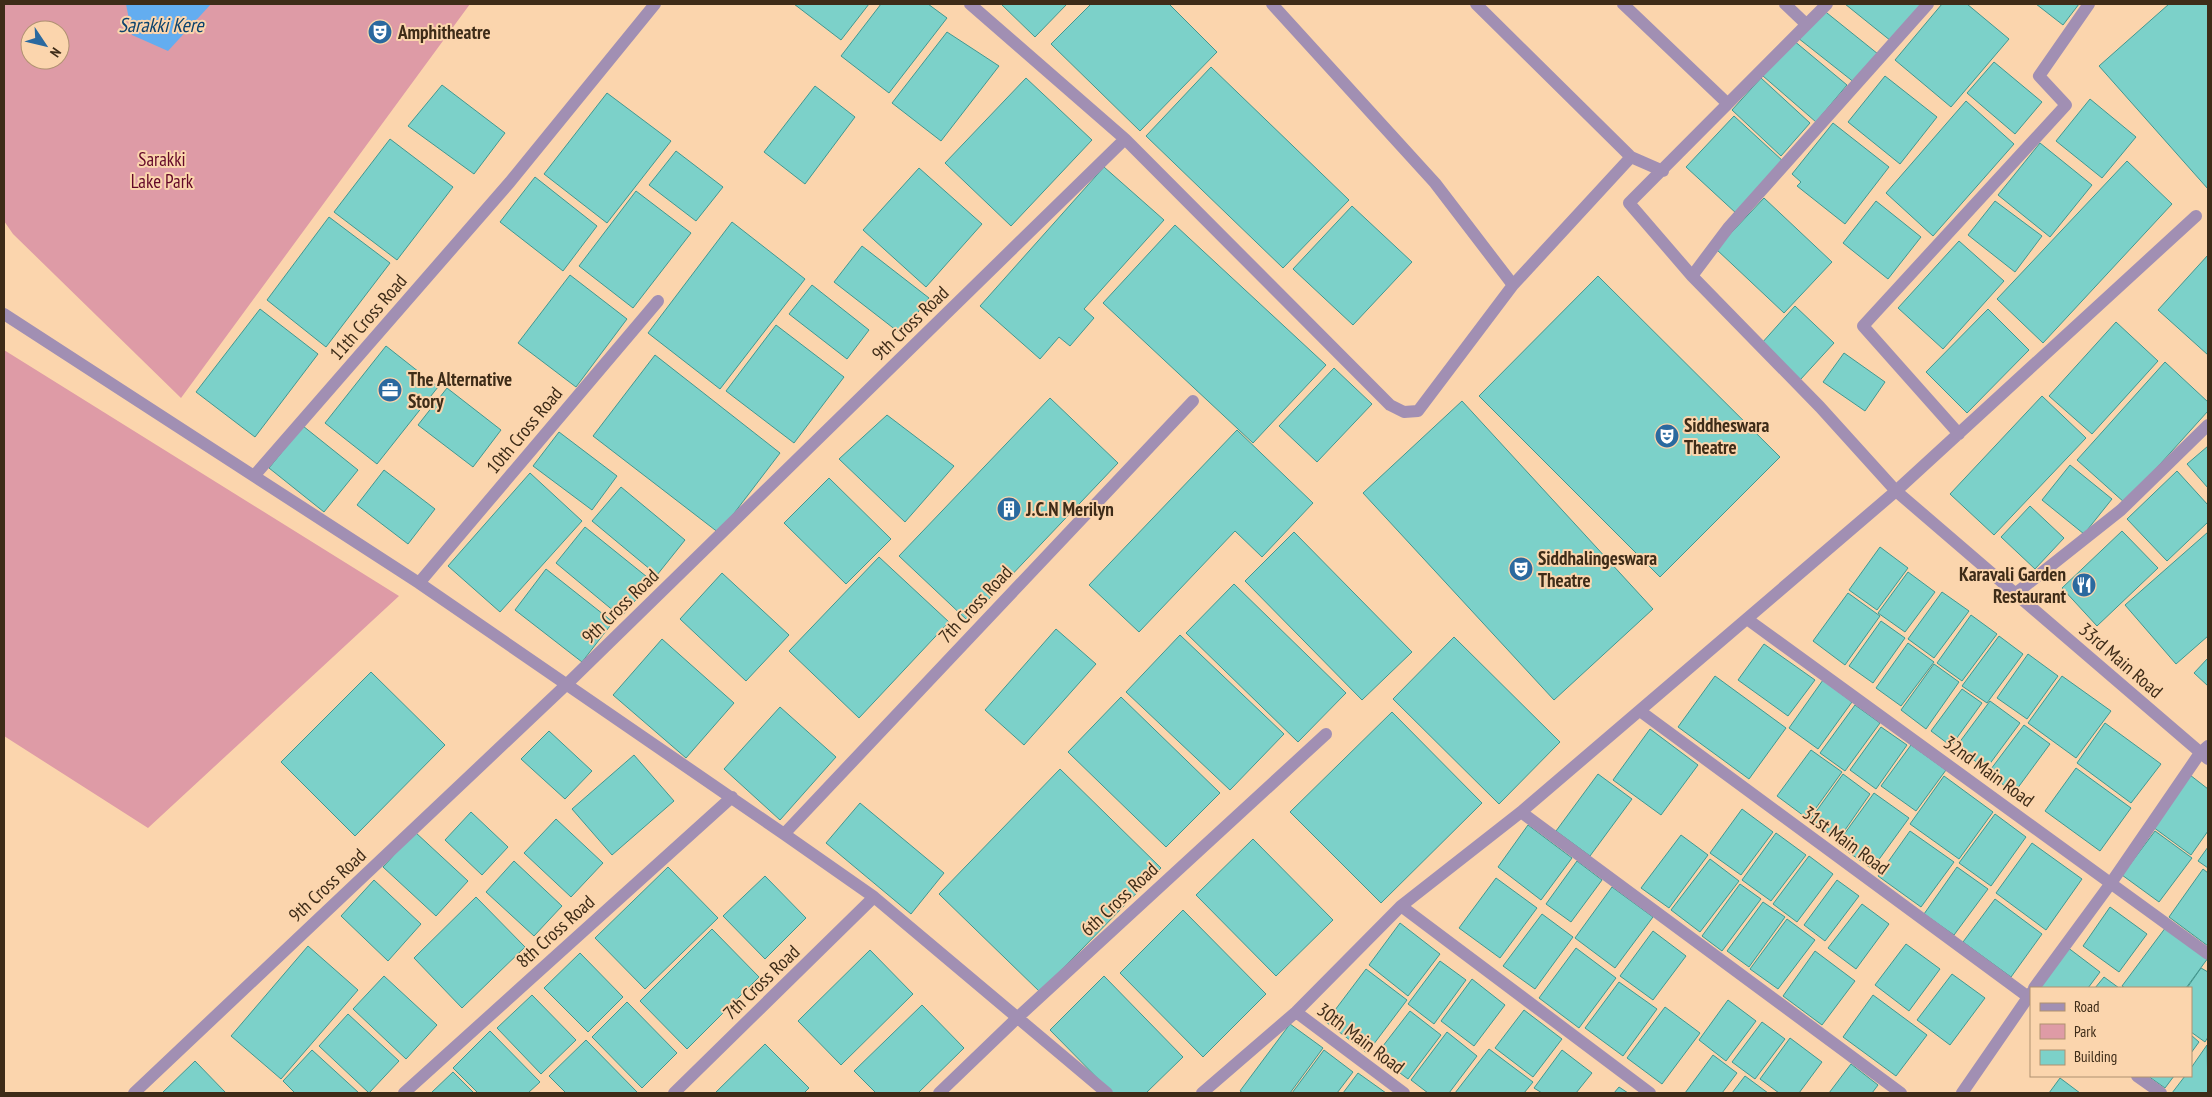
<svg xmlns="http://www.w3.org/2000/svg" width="2212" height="1097" font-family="'PT Sans Narrow',sans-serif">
<rect width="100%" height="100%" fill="#fbd5ad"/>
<!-- green -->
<path fill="#de9ba6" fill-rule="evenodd" d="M4,4H470L181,398L13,234L4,221ZM30,30H60V60H30Z
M4,350L399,596L148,828L4,736Z"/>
<!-- water -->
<path fill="#63adf0" d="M126,4H211L168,51L132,35Z"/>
<!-- building -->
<path fill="#7cd1c9" stroke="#419891" d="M794,4H869L841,40Z
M881,4H928L947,18L889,93L841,56Z
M1001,4H1067L1035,37Z
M1091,4H1169L1217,52L1140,131L1051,44Z
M1845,4H1922L1891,41Z
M1942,4H1967L2009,39L1951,107L1895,60Z
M2036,4H2079L2063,25Z
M2169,4H2208V189L2099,66Z
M1822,9L1878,54L1855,83L1798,38Z
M947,32L999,66L941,141L892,103Z
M1793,40L1847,85L1816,122L1763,76Z
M1994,62L2042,102L2015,134L1967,93Z
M1211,67L1349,200L1283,268L1146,136Z
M1885,76L1937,117L1900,164L1848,122Z
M1026,78L1092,140L1011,226L945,163Z
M1761,78L1810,123L1781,156L1732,110Z
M442,85L505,133L474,174L408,126Z
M815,86L855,117L805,184L764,152Z
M607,93L671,141L607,223L544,174Z
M2090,99L2136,137L2102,178L2056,141Z
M1966,101L2014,144L1933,236L1886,193Z
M1734,116L1784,162L1737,214L1686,167Z
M1833,123L1889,167L1845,224L1797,186L1801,182L1792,174Z
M390,139L453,187L397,260L334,212Z
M2040,143L2092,185L2050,237L1998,195Z
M676,151L723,187L696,221L649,185Z
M2127,161L2172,204L2043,343L1997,299Z
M1104,167L1164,220L1084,309L1094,318L1070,346L1059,337L1040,359L980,306Z
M919,168L982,224L926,287L863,230Z
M535,177L597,226L563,271L500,222Z
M636,191L691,233L633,308L579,266Z
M1764,198L1832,262L1784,313L1716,249Z
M1876,201L1921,237L1888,279L1843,243Z
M1995,201L2042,236L2015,272L1968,235Z
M1352,206L1412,262L1353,325L1293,269Z
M329,217L390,263L326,347L267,300Z
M732,222L805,279L720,389L648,333Z
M1175,225L1326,365L1253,443L1103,303Z
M1959,241L2004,281L1943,349L1898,308Z
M862,246L929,298L901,334L834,282Z
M2208,255V355L2158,310Z
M570,275L627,319L576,387L518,343Z
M1598,276L1780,457L1660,577L1479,396Z
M812,285L869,330L847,359L789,314Z
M1795,306L1834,343L1800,380L1761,344Z
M260,309L318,354L255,437L196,392Z
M1988,309L2029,350L1967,413L1926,372Z
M2116,322L2158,361L2092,434L2049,396Z
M776,325L844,377L794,443L726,391Z
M386,346L438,387L377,464L325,423Z
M1844,353L1885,382L1865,411L1823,382Z
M655,355L780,453L719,533L593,436Z
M2165,362L2208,402V411L2125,503L2077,460Z
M1334,368L1372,404L1317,462L1279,426Z
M447,388L501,430L473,467L418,425Z
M2042,396L2086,438L1994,535L1950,494Z
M1050,398L1118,463L968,621L899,556Z
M1462,401L1653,609L1554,700L1363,493Z
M887,415L954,466L905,522L839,459Z
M303,426L358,470L324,512L269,468Z
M1237,430L1313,503L1262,557L1235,531L1139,632L1089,585Z
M559,432L617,476L592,510L533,466Z
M2208,446V488L2187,464Z
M2070,465L2112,499L2084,534L2042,500Z
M384,470L435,509L408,544L357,505Z
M2177,471L2208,505V522L2167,561L2127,519Z
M530,473L582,521L500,612L448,566Z
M829,478L891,539L846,584L784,523Z
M621,487L685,540L657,575L592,521Z
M2030,506L2064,538L2035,569L2001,537Z
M585,527L652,581L621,617L556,563Z
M2122,531L2158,568L2097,626L2062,588Z
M1294,532L1412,652L1362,700L1245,581Z
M2208,532V636L2176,664L2125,605Z
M1880,547L1908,568L1877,610L1849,590Z
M879,557L949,622L859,718L789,651Z
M546,569L613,622L582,662L515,610Z
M1908,572L1935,592L1905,632L1878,613Z
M722,573L789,635L746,681L680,619Z
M1234,584L1346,693L1298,742L1186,633Z
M1942,592L1969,611L1934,658L1908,639Z
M1848,593L1880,616L1845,665L1813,641Z
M1971,615L1997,634L1962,681L1937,663Z
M1881,621L1905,638L1873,683L1849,666Z
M1056,629L1096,664L1024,745L985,710Z
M1180,635L1284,734L1230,790L1126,692Z
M1999,636L2023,654L1987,703L1962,686Z
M1454,637L1560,742L1499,804L1393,699Z
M662,639L734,703L686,758L613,695Z
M1908,643L1934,662L1901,706L1876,688Z
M1764,644L1815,680L1788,716L1738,680Z
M2028,654L2058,676L2027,719L1997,698Z
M2208,658V686L2194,673Z
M1934,664L1959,682L1926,729L1901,710Z
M371,672L445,745L355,836L281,762Z
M1715,676L1786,728L1749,779L1678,727Z
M2062,676L2111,711L2076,758L2028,723Z
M1823,680L1852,702L1818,749L1789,728Z
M1962,689L1982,703L1951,746L1931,731Z
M1121,697L1220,793L1166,847L1068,752Z
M1990,701L2020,723L1986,769L1956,747Z
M1855,705L1880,723L1845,771L1820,753Z
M780,707L836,757L780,820L724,769Z
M1392,712L1482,803L1381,903L1290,812Z
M2105,723L2161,764L2131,803L2077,763Z
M2024,725L2050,744L2014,793L1988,773Z
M1881,727L1907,745L1876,789L1850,770Z
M1650,729L1698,765L1661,815L1613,780Z
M549,731L592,771L565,799L521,759Z
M1911,745L1946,770L1916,811L1881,786Z
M1811,750L1842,772L1808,819L1777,796Z
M634,755L674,801L612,855L572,809Z
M2076,768L2131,808L2100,851L2045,811Z
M1060,769L1161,868L1040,992L939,894Z
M1598,774L1632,799L1590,856L1556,831Z
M1843,774L1870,794L1838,840L1810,820Z
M2190,775L2208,789V831L2191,855L2153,827Z
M1944,776L1993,812L1959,859L1910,824Z
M1874,793L1909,818L1872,869L1837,844Z
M860,803L944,873L911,914L826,843Z
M1742,809L1773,832L1741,875L1710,853Z
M471,812L508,847L482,875L445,840Z
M1995,814L2026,837L1991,886L1959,863Z
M556,819L603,863L571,897L524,853Z
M1528,825L1572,858L1541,900L1498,867Z
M1910,831L1954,862L1921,907L1878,876Z
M2155,831L2192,858L2159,902L2122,875Z
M415,832L468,881L436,916L383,867Z
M1776,833L1806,855L1771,901L1742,880Z
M1681,835L1708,855L1669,908L1641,888Z
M1253,839L1333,920L1276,976L1196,895Z
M2032,843L2082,879L2046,930L1996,893Z
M2208,847V868L2198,861Z
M1809,856L1833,874L1797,922L1773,904Z
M1710,859L1739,881L1700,932L1671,910Z
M514,861L562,906L534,936L486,892Z
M1577,861L1602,880L1571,922L1546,904Z
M668,867L718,918L645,989L595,938Z
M1957,867L1988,889L1954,935L1924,914Z
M2203,869L2208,873V946L2169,917Z
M765,876L806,918L765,959L723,916Z
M1496,878L1537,908L1500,958L1459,928Z
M374,880L421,924L388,961L341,916Z
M1837,880L1859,896L1825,941L1804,925Z
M1740,884L1761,899L1722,951L1702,936Z
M1612,887L1653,917L1615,968L1575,938Z
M476,897L525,947L462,1008L414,958Z
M1995,899L2042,934L2011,977L1963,942Z
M1763,902L1785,917L1749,967L1727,951Z
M1862,904L1889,924L1856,969L1828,948Z
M2110,907L2147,934L2119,972L2083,946Z
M1183,910L1266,994L1203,1057L1120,973Z
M1542,914L1573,937L1535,989L1503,966Z
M1787,919L1815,940L1778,989L1750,969Z
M1400,923L1440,954L1408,996L1369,965Z
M2166,927L2208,958L2186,988H2125L2122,986Z
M712,929L759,977L687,1049L640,1001Z
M1653,931L1686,956L1653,1000L1620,976Z
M1906,944L1940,969L1909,1011L1875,985Z
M308,946L358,990L281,1079L231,1036Z
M2067,947L2100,972L2088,988H2038Z
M1576,948L1616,978L1579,1028L1539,998Z
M870,950L913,994L841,1065L798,1021Z
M1815,951L1855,981L1822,1025L1783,996Z
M580,953L623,997L588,1032L544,988Z
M1440,961L1466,980L1434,1024L1408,1004Z
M2201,968L2208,972V1037L2205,1042L2191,1032V988H2187Z
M1366,969L1407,1000L1367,1053L1326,1022Z
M1952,974L1985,998L1950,1045L1917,1020Z
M384,976L437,1025L406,1059L353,1009Z
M1104,976L1183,1057L1146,1093H1112L1050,1030Z
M2104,977L2119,988H2095Z
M1472,979L1505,1005L1474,1046L1441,1021Z
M1619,982L1657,1009L1623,1056L1585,1028Z
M532,995L576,1040L541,1074L497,1028Z
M1873,995L1927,1035L1896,1076L1843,1037Z
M1728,1000L1756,1021L1726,1061L1699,1040Z
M627,1002L677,1053L642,1088L592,1037Z
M922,1005L964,1048L918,1093H876L854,1071Z
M1665,1007L1700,1033L1662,1084L1627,1058Z
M1524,1010L1562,1039L1533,1077L1495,1048Z
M1410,1011L1441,1035L1408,1079L1376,1055Z
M348,1014L399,1061L369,1093L319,1046Z
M1762,1022L1785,1039L1755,1079L1732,1062Z
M1290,1024L1323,1048L1290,1093H1243L1240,1091Z
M490,1031L540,1082L528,1093H478L453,1068Z
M1447,1032L1477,1056L1449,1093H1428L1411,1080Z
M2191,1035L2199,1042L2191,1053Z
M1790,1038L1822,1062L1799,1093H1779L1760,1079Z
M586,1040L638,1093H566L549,1076Z
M765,1044L809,1088L804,1093H715Z
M2207,1045L2208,1093H2172L2185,1076H2191V1068Z
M1489,1049L1533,1082L1524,1093H1455Z
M312,1050L359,1093H295L283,1081Z
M1324,1050L1353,1072L1337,1093H1292Z
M1562,1050L1592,1073L1576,1093H1542L1534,1088Z
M1713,1055L1737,1073L1722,1093H1685Z
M195,1061L226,1093H162Z
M1851,1064L1878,1085L1872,1093H1829Z
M453,1072L474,1093H431Z
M1358,1073L1386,1093H1343Z
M1745,1076L1768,1093H1732Z
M2148,1076H2174L2165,1088Z
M2060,1078L2080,1093H2049Z
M1619,1087L1628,1093H1614Z"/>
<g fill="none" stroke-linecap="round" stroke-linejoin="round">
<!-- minor -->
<path stroke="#a18fb3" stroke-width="12" d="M970,4L1125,139L1390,405L1404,412L1418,411L1513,285L1631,157
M1272,4L1435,183L1513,285
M1476,4L1631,157L1663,171
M1623,4L1727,103
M1785,4L1806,24
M1827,4L1629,203L1692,276L1820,407L1896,491L2208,759
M1692,276L1728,228L1928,4
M4,314L419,583L784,834L874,897L1107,1093
M1959,434L1863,326L2066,105L2039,76L2089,4
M254,476L510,182L655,4
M419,583L658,301
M2015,594L2121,510L2208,425
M1747,619L2208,954
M1640,711L2031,999
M1521,812L1901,1093
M784,834L1193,401
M1401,906L1650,1093
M2034,988L2111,883L2200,753L2208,746
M1296,1012L1404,1093
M2137,1076L2161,1093
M134,1093L567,684L1125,139
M404,1093L732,797
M674,1093L874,897
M939,1093L1016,1019L1326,734
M1202,1093L1296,1012L1401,906L1521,812L1896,491L2196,216
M1962,1093L2031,993"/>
</g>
<!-- icons -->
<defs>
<symbol id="theatre-disc" viewBox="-11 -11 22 22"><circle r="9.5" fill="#2a699f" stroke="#fbd5ad"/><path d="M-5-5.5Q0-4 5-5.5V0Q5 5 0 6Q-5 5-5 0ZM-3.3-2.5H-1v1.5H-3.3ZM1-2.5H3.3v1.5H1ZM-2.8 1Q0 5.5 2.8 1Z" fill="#fff"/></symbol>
<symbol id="office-disc" viewBox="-11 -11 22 22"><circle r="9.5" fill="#2a699f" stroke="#fbd5ad"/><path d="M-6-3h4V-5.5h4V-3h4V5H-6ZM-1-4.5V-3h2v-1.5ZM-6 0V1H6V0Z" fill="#fff"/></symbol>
<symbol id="building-disc" viewBox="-11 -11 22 22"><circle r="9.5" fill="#2a699f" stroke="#fbd5ad"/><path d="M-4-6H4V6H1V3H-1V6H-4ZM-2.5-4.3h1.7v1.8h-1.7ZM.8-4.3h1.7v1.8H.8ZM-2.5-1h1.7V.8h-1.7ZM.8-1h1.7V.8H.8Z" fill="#fff"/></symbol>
<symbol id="restaurant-disc" viewBox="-11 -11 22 22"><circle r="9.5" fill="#2a699f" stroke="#fbd5ad"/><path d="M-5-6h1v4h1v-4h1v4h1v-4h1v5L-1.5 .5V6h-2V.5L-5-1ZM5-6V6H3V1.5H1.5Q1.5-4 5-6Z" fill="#fff"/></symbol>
</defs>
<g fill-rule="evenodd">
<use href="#theatre-disc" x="366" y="18" width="28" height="28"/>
<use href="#office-disc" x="376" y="376" width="28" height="28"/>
<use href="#theatre-disc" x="1653" y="422" width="28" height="28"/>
<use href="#building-disc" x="995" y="495" width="28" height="28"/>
<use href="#theatre-disc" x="1507" y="555" width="28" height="28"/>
<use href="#restaurant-disc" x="2070" y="571" width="28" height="28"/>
</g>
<g text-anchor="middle" stroke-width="4" stroke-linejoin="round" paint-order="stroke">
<!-- poi labels -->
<g font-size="19" font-weight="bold" fill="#3e2c18" stroke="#fbd5ad" text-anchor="start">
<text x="398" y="39">Amphitheatre</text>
<text x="408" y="386">The Alternative<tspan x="408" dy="22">Story</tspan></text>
<text x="1684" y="432">Siddheswara<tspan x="1684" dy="22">Theatre</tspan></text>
<text x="1026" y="516">J.C.N Merilyn</text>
<text x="1538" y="565">Siddhalingeswara<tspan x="1538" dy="22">Theatre</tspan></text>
<text x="2066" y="581" text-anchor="end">Karavali Garden<tspan x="2066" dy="22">Restaurant</tspan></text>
</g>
<!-- park labels -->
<g font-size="19" fill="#630828" stroke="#fbd5ad">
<text x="162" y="166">Sarakki<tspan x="162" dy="22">Lake Park</tspan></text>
</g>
<!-- street labels -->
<g font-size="19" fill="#3e2c18" stroke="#fbd5ad">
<text transform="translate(368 317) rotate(-49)" y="7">11th Cross Road</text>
<text transform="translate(910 323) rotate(-44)" y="7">9th Cross Road</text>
<text transform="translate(524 430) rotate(-50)" y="7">10th Cross Road</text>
<text transform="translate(975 604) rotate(-47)" y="7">7th Cross Road</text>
<text transform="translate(620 606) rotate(-44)" y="7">9th Cross Road</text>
<text transform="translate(2121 660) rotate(41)" y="7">33rd Main Road</text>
<text transform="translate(1989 771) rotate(36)" y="7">32nd Main Road</text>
<text transform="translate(1846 840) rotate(36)" y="7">31st Main Road</text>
<text transform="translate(327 885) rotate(-43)" y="7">9th Cross Road</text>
<text transform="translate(1119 899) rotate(-43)" y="7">6th Cross Road</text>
<text transform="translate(555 931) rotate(-42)" y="7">8th Cross Road</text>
<text transform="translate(761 982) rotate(-44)" y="7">7th Cross Road</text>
<text transform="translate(1361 1038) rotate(37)" y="7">30th Main Road</text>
</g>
<!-- water labels -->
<g font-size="20" font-style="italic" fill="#0b436e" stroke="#fbd5ad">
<text x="161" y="32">Sarakki Kere</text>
</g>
</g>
<!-- border -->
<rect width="2212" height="1097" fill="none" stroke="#3e2c18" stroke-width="10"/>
<!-- legend -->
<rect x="2030" y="987" width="162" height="90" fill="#fbd5ad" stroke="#af9171"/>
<rect x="2040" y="1003" width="25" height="8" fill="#a18fb3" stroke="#af9171"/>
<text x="2074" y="1012" font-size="15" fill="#3e2c18">Road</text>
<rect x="2040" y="1024" width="25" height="15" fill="#de9ba6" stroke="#af9171"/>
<text x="2074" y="1037" font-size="15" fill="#3e2c18">Park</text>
<rect x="2040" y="1050" width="25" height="15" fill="#7cd1c9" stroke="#af9171"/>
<text x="2074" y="1062" font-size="15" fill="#3e2c18">Building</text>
<!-- north arrow -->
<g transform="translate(45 45) rotate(125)"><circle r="24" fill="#fbd5ad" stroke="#af9171"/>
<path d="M0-4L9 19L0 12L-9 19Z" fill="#2a699f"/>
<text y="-8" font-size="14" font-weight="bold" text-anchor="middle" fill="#3e2c18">N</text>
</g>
</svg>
